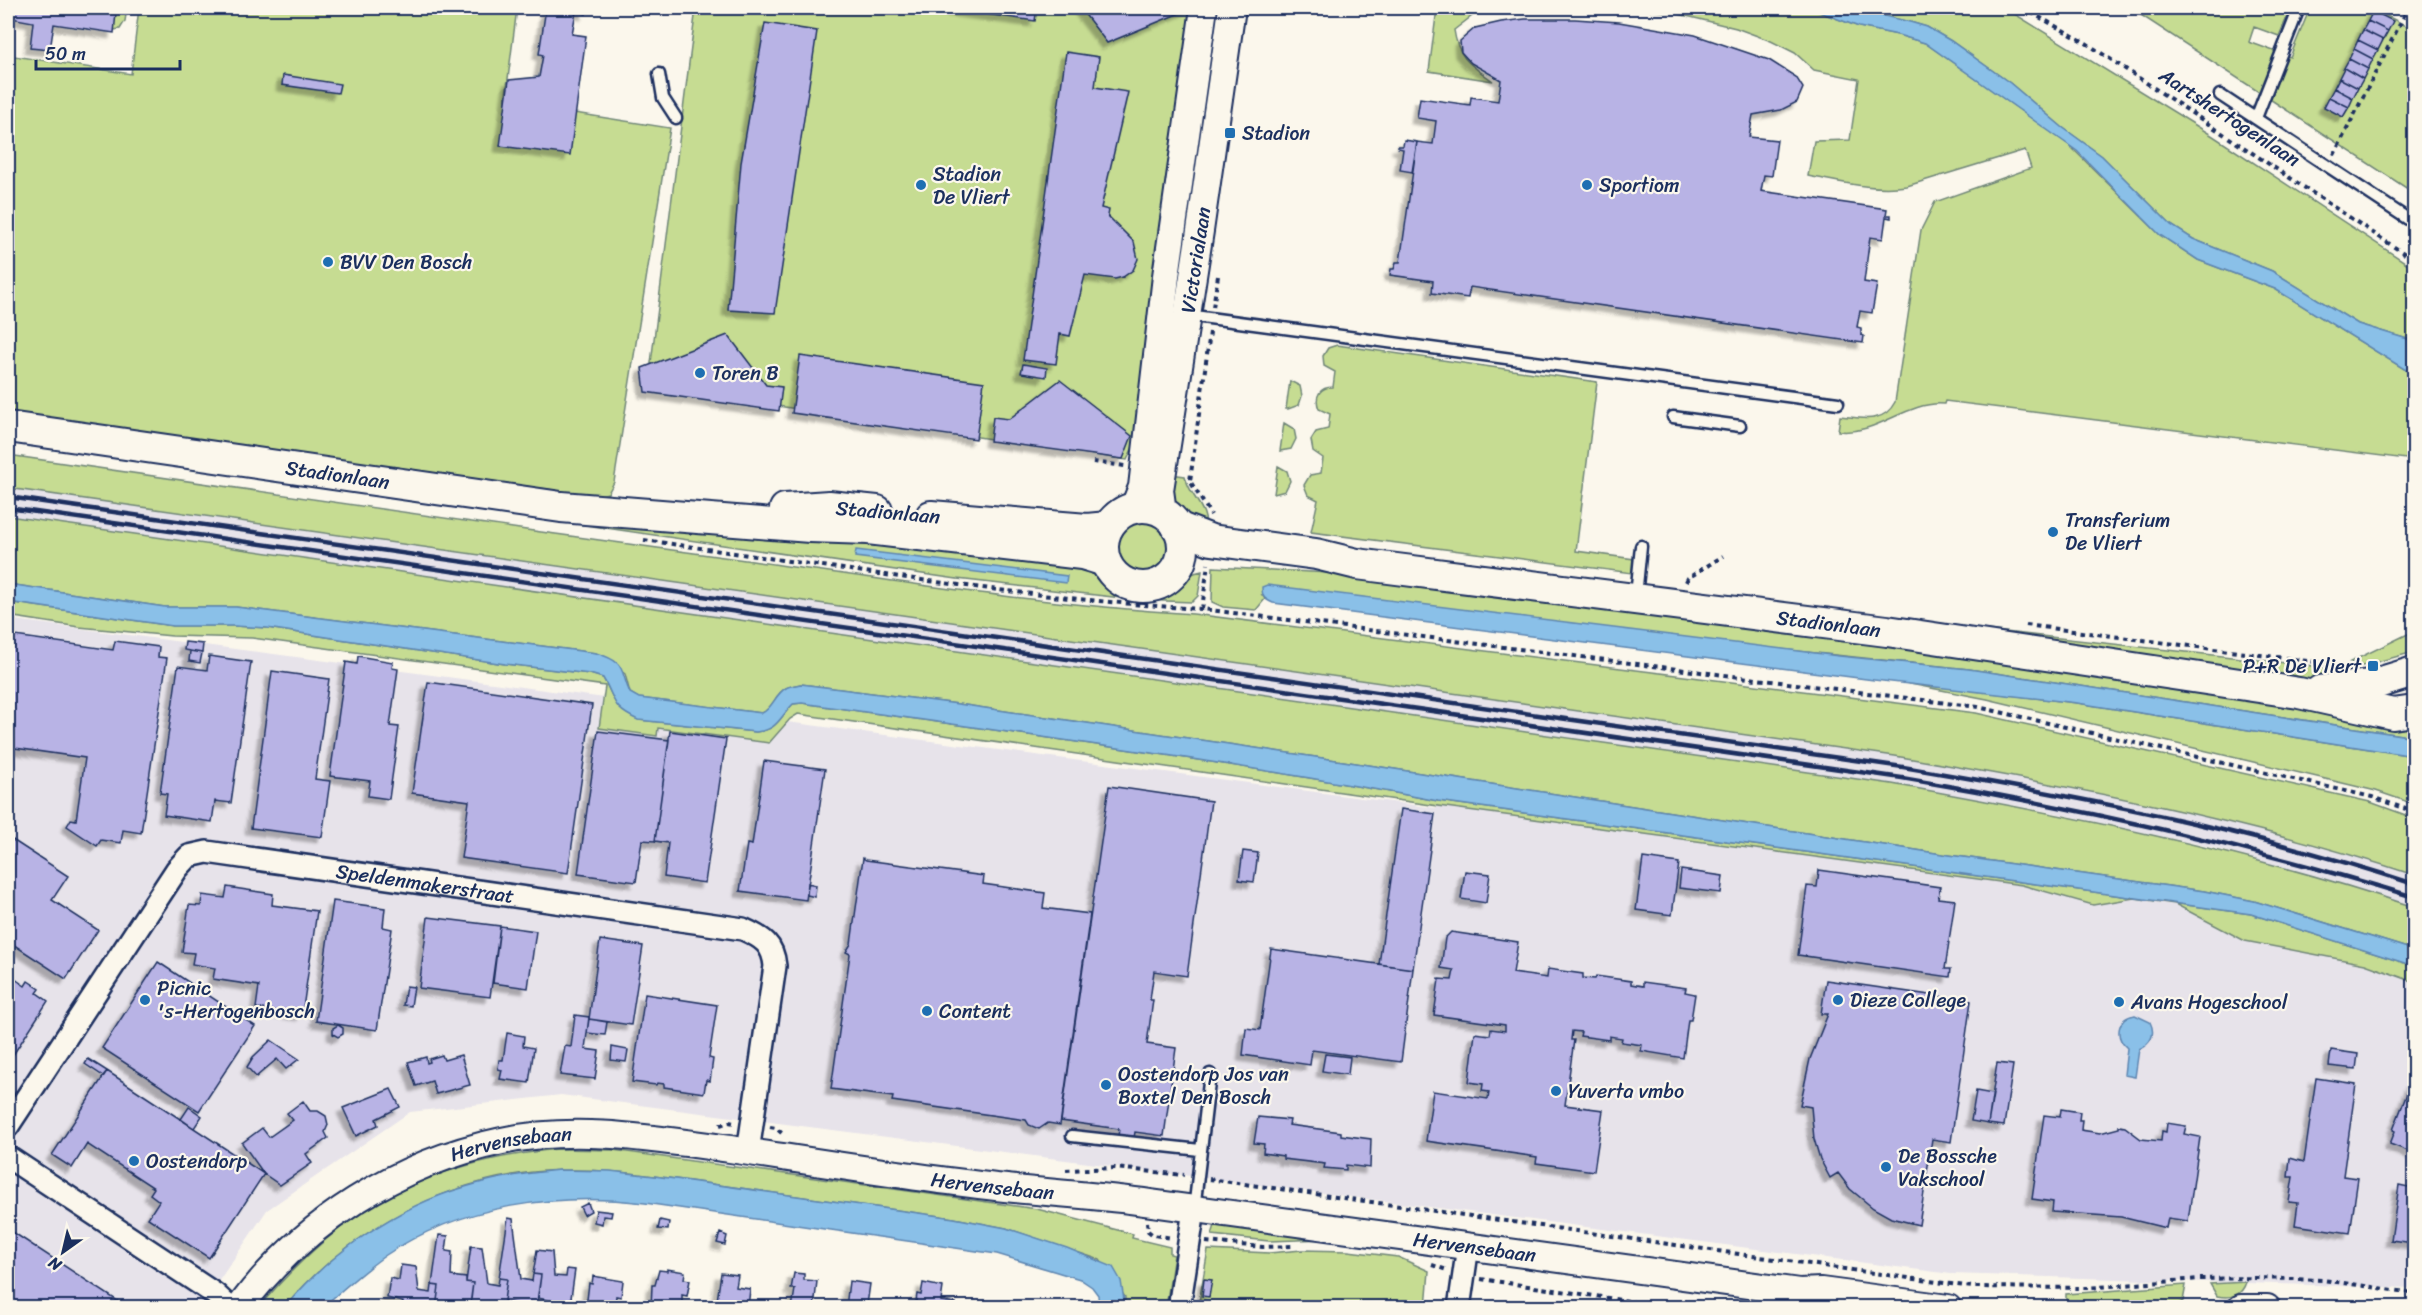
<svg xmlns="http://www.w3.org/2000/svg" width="2422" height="1315" font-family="Sriracha,sans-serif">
<defs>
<filter id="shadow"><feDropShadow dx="-5.5" dy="5.5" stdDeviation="1.5" flood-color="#0004"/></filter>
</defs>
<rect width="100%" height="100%" fill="#fbf7ec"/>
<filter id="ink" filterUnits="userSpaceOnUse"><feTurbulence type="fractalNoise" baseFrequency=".0167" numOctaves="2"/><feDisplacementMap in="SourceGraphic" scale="12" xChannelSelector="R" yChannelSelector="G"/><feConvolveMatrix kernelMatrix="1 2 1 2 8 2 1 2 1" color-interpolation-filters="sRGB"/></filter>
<g filter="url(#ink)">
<!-- built -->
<path fill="#e7e3ea" d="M8,488L1895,756L2056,784L2217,819L2371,861L2414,875V907L2363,890L2211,847L2051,812L1892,784L8,516Z
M8,619L1437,808L1438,801L2202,906L2414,973V1288L1951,1274L561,1095L410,1112L267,1210L201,1307L8,1308Z"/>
<!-- green -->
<path fill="#c6dc92" stroke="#708678" stroke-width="1.5" d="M111,8H127L125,21L120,29L107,31Z
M139,8H517L505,102L670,128L614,482L608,493L596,496L8,412V55L131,74Z
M696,8H1191L1137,438L1127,460L654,387L651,363Z
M1437,8H1502L1476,13L1454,30C1458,59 1471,65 1493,81L1429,71Z
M1631,8H1809L1859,27L1898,35L1925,43L2068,144L2160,235L2198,260L2275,289L2414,375V460L1945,401L1944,404C1906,401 1876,436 1838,431L1840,416C1861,418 1883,425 1895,402L1921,230L1935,202L2031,168L2025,150L1907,186C1873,191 1841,182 1808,176L1814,141L1850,140L1859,79L1814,70L1795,53L1771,41L1736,28L1670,12Z
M1850,8H2005L2213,136L2414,268V341L2358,324L2272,271L2193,239L2171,225L2102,156L2062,127L2010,83L1951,41L1927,27L1910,22Z
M2130,8H2291L2279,36L2254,27L2249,42L2290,57L2310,8H2372L2414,30V193Z
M1337,345L1597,382L1576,551L1634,559L1632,573L1311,532L1318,500L1308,495L1304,485L1310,475L1321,473L1323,458L1313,451L1311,440L1316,432L1328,429L1330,414L1319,409C1314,396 1320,387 1333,387L1335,372L1324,366L1323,356L1328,348Z
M1290,381L1300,386L1302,396L1299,405L1288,409H1286Z
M1284,423L1294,429L1296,439L1291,449L1280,451Z
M8,441L722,530L1094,566C1109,590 1137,610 1166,593C1178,586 1186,573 1202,571L1198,596L1192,602L1139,600L957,579Z
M8,455C253,491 499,527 745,560C894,581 1043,605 1193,614L1976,713L2370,802L2414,818V875C2245,819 2071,786 1895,756L8,488Z
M1278,466L1287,471L1290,481L1285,491L1274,494Z
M1170,474L1185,476C1190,499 1209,506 1206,533C1171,516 1172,510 1170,474Z
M8,516L1892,784C2068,815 2244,850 2414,907V950L2254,901L2204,891L1942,854L1343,761L958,704L801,684C797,685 790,686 786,688C775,694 773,708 762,713L638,698L630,693L625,674L596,653L236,607H165L8,584Z
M1114 547a28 28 0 1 1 56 0a28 28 0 1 1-56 0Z
M1213,567L1368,575L1799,629L2414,721V737L1969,669L1262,595L1265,599L1256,610L1223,607L1212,602Z
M8,602L173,626H234L267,628L505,664L590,674L603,678C617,701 610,707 639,720L756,732C778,730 779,718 793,704L802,703C1014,733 1227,761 1438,801L2251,914L2414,966V982L2365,964L2245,941L2175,904L2134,898L2093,905L2022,885L1438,806L798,714L790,719L769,743L658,728L657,736L599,728L605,686L252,638L172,636L79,627L8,616Z
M1861,616L2358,671L2360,677L2336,682L2299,680Z
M2414,631V652L2362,666L2350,662Z
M1900,682L2077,703L2414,756V804L2376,791L1987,699Z
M557,1149L613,1150L1037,1209L1133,1234L1132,1238L1170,1247V1254L1174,1255L1166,1307H1125V1297L1100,1260L1006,1228L954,1218L654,1176C609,1170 563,1167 518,1174C428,1188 342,1238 285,1307L258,1308C346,1205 423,1164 557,1149Z
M1216,1222L1326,1239L1269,1241L1212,1235Z
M1208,1250L1269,1253L1302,1250L1348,1251L1398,1257L1429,1271L1426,1307L1198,1308Z
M2246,1282C2242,1296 2230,1299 2217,1296L2210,1284Z
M2186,1285L2183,1301L2173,1307L2119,1308L2066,1300V1294Z
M1547,1302L1591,1307H1540V1303Z"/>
<!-- water -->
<path fill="#8ac0e8" stroke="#5e86b1" stroke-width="1.5" d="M1809,8H1850L1910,22L1927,27L1951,41L2010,83L2062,127L2102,156L2171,225L2193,239L2272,271L2358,324L2414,341V375L2275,289L2198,260L2160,235L2077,151L1925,43L1898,35L1859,27Z
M856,550L1067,576L1066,583L855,557Z
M8,584L165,607H236L596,653C628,663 619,669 630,693L639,698L762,713C773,708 775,694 786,688C790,686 797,685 801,684L958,704L1343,761L1942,854L2204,891L2254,901L2414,950V966L2251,914L1438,801C1227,761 1014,733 802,703L793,704C779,718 778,730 756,732L638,720C610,707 617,701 603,678L590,674L505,664L267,628L234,626H173L8,602Z
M1267,585L1839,656L1969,669L2414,737V756L2077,703L1874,680L1273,603C1264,599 1262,597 1262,587Z
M2135,1015L2150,1022C2156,1034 2151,1044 2139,1049L2135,1077L2124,1075L2127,1048C2114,1036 2117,1018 2135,1015Z
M559,1170L610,1171L654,1176L954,1218L1006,1228L1067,1248L1113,1267L1121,1281L1125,1307H1099L1098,1295L1092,1287L1080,1279L997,1254L645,1203C557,1193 462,1204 386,1255C363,1271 343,1289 323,1307H285C330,1253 396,1207 465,1187C496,1177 527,1173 559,1170Z"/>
<!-- building -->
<path fill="#b8b3e5" stroke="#1b2f5e" stroke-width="1.5" filter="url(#shadow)" d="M13,8H80L116,13L114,33L54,24L50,50L30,48L33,22L11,18Z
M546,8H586V14L576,12L572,34L586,36L570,155L500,146L509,80L539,77L543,55L539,54Z
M941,8H1037L1035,21Z
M1080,8H1192L1107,43Z
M2373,11L2393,21L2388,31L2368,21Z
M1525,19H1575L1619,22L1695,35L1769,60L1796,77L1803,88L1797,102L1781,110L1753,115L1749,137L1777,140L1772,176L1764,175L1761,191L1887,209L1886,215H1891V218L1886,217L1883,239L1870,237L1864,282L1877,284L1872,313L1860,311L1857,327L1861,328V335L1864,336L1863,343L1470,287L1468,298L1432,293L1433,281L1390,275L1391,269H1394L1396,262H1400L1417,142L1433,144L1436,121L1417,118L1420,98L1470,105L1471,97L1498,101L1501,80L1471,63L1461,52L1460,41L1475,28L1501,22Z
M2368,21L2388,31L2383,40L2363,30Z
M765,23L817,31L775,313L728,310L741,163Z
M2363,30L2383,40L2378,50L2358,40Z
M2358,40L2378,50L2373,59L2354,49Z
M2354,49L2373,59L2368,69L2349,59Z
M1066,52L1099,57L1095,87L1128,92L1101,208L1109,210L1108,216L1134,242L1138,259L1133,270L1123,277L1115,279L1085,275L1070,336L1060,334L1056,364L1023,360Z
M2349,59L2368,69L2363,79L2344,68Z
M2344,68L2363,79L2358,88L2339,78Z
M283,75L340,84L338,93L282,85Z
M2339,78L2358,88L2353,98L2334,88Z
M2334,88L2353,98L2349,107L2329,97Z
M2329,97L2349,107L2343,117L2324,107Z
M1404,140L1417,142L1412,172L1400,170L1403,149L1398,148V146H1403Z
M728,335L766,385L782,387L779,411L645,392L642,368Z
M800,356L984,382L976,439L792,413Z
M1023,364L1047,368L1046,377L1021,373Z
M1060,380L1132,436L1123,459L990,441L993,417L1009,419Z
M8,635L113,650L115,641L159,647L158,657L167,658L141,833L123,830L121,843L101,840L97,846L67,826L71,819L76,820L85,758L8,747Z
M185,642L203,644L202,653L184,650Z
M190,651L202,653L200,663L189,661Z
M209,656L251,662L231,803L215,801L212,822L164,815L167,794L160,793L178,666L207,670Z
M358,656L393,662L392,668L398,669L390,726L399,727L389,799L368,796L370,781L330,776L346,662L357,664Z
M272,671L329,679L315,779L330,781L322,837L251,828Z
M428,682L592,705L568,873L461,858L469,801L412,793Z
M598,731L669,740L655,841L642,840L636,882L578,874Z
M670,731L726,739L705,883L664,877L668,843L655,841Z
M764,761L825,769L806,900L740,891L747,844L752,845Z
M1109,786L1211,801L1187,976L1154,971L1150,1000H1153L1147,1044L1176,1048L1164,1136L1135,1132L1134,1138L1118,1136L1119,1129L1061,1121Z
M1401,809L1435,814L1413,969L1379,964Z
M8,837L68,876L52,900L98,930L66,979L8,941Z
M1243,851L1258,853L1254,882L1239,880Z
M863,858L866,860L984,876L983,884L1045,893L1043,908L1090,914L1060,1125L1048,1123L1039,1129L1029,1125L1026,1120L892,1101L893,1097L831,1089L850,954L846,952L851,944Z
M1643,858L1679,863L1672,915L1636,910Z
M1681,870L1723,876L1721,893L1679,888Z
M1819,870L1940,887L1938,898L1955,900L1945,969H1951L1950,977L1798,955L1807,886L1817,887Z
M1465,871L1490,874L1486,903L1461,899Z
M808,883L816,885L815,897L807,895Z
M227,887L273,894L272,905L317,911L302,1015L256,1008L259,986L213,979L215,968L192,964L194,953L182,952L189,905L201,906L202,895L225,898Z
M333,901L385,908L383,927L392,929L377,1030L316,1021Z
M428,917L500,926L490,997L419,988Z
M500,926L536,931L528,988L493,983Z
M1451,932L1518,942L1513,973L1547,978L1548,969L1583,974V978L1595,979L1596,976L1631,981V984L1643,986V982L1686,988L1685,992L1695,994L1691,1020H1688L1683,1058L1641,1051L1642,1045L1621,1042L1622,1038L1609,1036V1040L1580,1036L1581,1032L1572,1031L1571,1040H1574L1565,1105L1603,1110L1594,1171L1536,1163L1537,1157L1426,1141L1433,1091L1488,1099L1489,1092L1482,1091L1483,1084L1469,1082L1475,1033L1490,1035L1491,1029L1505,1031V1025L1434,1015L1439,979L1452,980L1454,970L1441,968L1445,938Z
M600,940L643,946L631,1025L589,1019Z
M1271,949L1413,969L1401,1062L1312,1050L1310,1065L1243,1055L1246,1028L1260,1030Z
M158,962L255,1026L199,1111L102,1048Z
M8,974L25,986L28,981L40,989L37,993L48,1001L9,1061L11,1062L8,1068Z
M1826,980L1971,1001L1951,1142L1932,1139L1919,1225L1891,1218L1873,1208L1850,1189L1838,1173L1830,1178L1820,1159L1814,1139L1811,1107L1800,1105L1810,1059L1828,1014H1821Z
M406,986L414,987L411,1006L403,1005Z
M645,994L717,1005L709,1058L713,1059L710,1081L706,1080L704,1093L664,1087V1084L657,1083L656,1085L632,1082Z
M575,1015L589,1017L585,1049L599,1051L595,1079L560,1075L565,1046L571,1047Z
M589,1019L607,1022L605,1035L587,1033Z
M338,1025L343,1028V1034L338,1037L333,1034V1028Z
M507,1033L524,1036L523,1046L534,1048L529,1083L500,1079L502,1070L498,1069L499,1060H503Z
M271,1040L299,1059L286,1069L277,1059L256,1077L247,1067L253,1057Z
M612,1047L628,1050L626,1062L611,1060Z
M2331,1050L2358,1054L2356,1069L2329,1066Z
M1325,1054L1350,1057L1348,1075L1322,1071Z
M442,1055L444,1060L461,1055L470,1085L436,1094L432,1081L416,1086L408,1062L426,1057L427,1063L430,1062L429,1059Z
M88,1059L107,1071L103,1076L85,1064Z
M1997,1063L2013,1065L2004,1126L1988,1124Z
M107,1071L264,1174L209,1258L148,1218L159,1201L150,1194L154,1188L87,1144L72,1168L52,1155Z
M2316,1078L2356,1084L2343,1176L2358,1178L2350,1233L2295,1225L2298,1203L2289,1202L2293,1177H2288L2290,1158L2304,1162Z
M2411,1083L2414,1084L2413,1153L2390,1144L2395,1131L2393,1130Z
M391,1089L400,1107L376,1119L378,1125L356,1136L343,1108Z
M1976,1091L1993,1094L1988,1124L1971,1121Z
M303,1101L310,1111H318L326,1116L328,1125L325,1132L328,1138L306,1154L312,1163L280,1185L264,1174L242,1143L262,1128L269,1137L293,1120L287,1113Z
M189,1107L202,1116L194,1128L181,1119Z
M2061,1109L2080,1112L2079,1120H2082L2081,1130L2100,1133L2119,1128V1126L2125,1127L2141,1139L2161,1141L2162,1131L2166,1132L2167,1123L2186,1126L2184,1134L2200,1137L2188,1221L2168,1218L2166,1228L2121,1217L2052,1212L2053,1202L2032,1199L2044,1115L2060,1117Z
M1258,1117L1290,1120L1289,1125L1341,1132V1135L1371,1139L1370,1168L1346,1165V1170L1324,1168L1325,1164L1283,1159V1156L1263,1153L1264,1144L1254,1143Z
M2399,1185L2414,1188V1243L2391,1240Z
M588,1203L591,1211L584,1215L580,1207Z
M596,1210L612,1212L611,1217L603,1216L602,1224L594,1222Z
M508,1218L513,1219L521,1279L532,1281L533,1274L541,1275L536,1308L519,1307L520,1304L504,1301L507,1279L499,1278Z
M660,1220L669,1222L668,1230L658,1229Z
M8,1229L127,1307L8,1308Z
M720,1233L727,1236L725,1245L717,1243Z
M439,1235L448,1236L446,1251L452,1252L451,1276L466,1278V1282L473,1283L470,1308H436L439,1286L432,1285Z
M471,1246L482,1247L487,1283L498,1285L499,1278L507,1279L503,1308L470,1305L473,1283L466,1282Z
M537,1250L552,1252L554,1276L566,1277L567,1269L575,1270L570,1305L538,1298L541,1275L533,1274Z
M401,1265L416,1267L419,1291L431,1293L432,1285L439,1286L436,1308H402L403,1302L387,1298L390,1278L399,1280Z
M667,1269L685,1272L684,1279L690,1280L687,1296L682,1295V1308H651L652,1285H655L659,1270L667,1271Z
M721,1273L738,1275L736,1287L750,1289L748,1308H716Z
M794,1273L804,1274V1280L817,1281L814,1308H792L795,1289H791Z
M593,1276L623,1281L621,1297L616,1296L615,1306L619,1308H586L589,1283L592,1284Z
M1204,1279L1212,1280L1209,1297L1202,1296Z
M849,1281L870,1284L867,1305L883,1308H846Z
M923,1283L943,1287L941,1301L956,1303V1308H915L917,1294L921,1295Z
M1341,1303L1374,1308H1341Z"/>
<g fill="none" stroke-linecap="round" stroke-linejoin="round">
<defs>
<path id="service" d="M659,74L663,98L676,118
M2220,95L2414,223
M2256,118L2299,8
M1187,315L1838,403
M1673,417L1740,426
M1636,596L1641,546
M1072,1136L1200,1150
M1194,1210L1210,1074"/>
<g id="minor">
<path id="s1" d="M8,1126L177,869L189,856L207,852L743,929C763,938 773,944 775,966L748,1152"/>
<path d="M8,1157L215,1294L230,1308"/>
<path d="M1179,1308L1194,1210"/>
<path d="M1459,1308L1468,1246"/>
</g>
<g id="tertiary">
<path d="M1134,507L1142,487L1166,276L1204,8"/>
<path id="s2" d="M1163,512L1160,490L1200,231L1232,8"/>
<path id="s3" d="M239,1308C303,1222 397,1163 502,1141C577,1125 655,1139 730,1149C816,1162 902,1176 988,1186C1043,1193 1097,1195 1151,1203C1367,1233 1583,1261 1799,1292L1821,1291L1948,1308"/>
<path d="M2241,1308H2267"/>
</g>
<g id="secondary">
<path id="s4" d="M8,427L561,507L810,527L868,529L1082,554L1105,561"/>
<circle cx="1143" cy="547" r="40"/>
<path d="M785,509L829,506L877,511"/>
<path d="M931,516L1087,529L1108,527"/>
<path id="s5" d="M1177,527L1211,540L1316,554L1357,564L1887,631L2299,693L2393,714L2414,711"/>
<path d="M2320,691L2371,685L2414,672"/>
</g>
</defs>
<!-- service casing -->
<use href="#service" stroke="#1b2f5e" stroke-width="15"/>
<!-- minor casing -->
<use href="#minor" stroke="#1b2f5e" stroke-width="26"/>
<!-- tertiary casing -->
<use href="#tertiary" stroke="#1b2f5e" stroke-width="30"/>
<!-- secondary casing -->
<use href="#secondary" stroke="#1b2f5e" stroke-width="34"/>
<!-- path -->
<path stroke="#1b2f5e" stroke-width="4" stroke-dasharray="4.5 4.5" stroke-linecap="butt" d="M2023,8L2086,43L2414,260
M2334,155L2408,8
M1213,307L1218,276
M1210,332L1190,481L1211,515
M1093,462L1125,466
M644,540C830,566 1015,598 1202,609L1978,707L2372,797L2414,812
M1686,582L1688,578L1723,556
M1202,609L1208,564
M2026,625L2331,664
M720,1125L729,1122L735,1123
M770,1127L776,1128L784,1135
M1066,1170L1115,1168L1184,1175
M1209,1179L1972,1287L2087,1288L2199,1279L2258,1278L2323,1280L2414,1293
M1147,1222L1148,1231L1153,1235L1172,1238
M1206,1242L1263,1247L1294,1246
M1432,1265L1447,1270
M1481,1279L1655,1305L1702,1302
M986,1308L998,1303L1033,1308"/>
<!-- service -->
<use href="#service" stroke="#fbf7ec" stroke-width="10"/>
<!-- minor -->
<use href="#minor" stroke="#fbf7ec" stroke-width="21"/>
<!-- tertiary -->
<use href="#tertiary" stroke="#fbf7ec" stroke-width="26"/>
<!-- secondary -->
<use href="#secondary" stroke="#fbf7ec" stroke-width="30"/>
<!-- rail -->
<path stroke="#1b2f5e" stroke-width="4.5" d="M8,497L1903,767C2076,796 2248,829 2414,884
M8,508L1902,778C2076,807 2246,845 2414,897"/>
</g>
</g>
<!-- markers -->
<g fill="#1f6fb2" stroke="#fbf7ec" stroke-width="2">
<rect x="1224" y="127" width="12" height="12" rx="3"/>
<circle cx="921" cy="185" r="6"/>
<circle cx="1587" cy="185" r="6"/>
<circle cx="328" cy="262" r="6"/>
<circle cx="700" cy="373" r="6"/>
<circle cx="2053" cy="532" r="6"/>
<rect x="2367" y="660" width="12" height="12" rx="3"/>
<circle cx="145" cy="1000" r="6"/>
<circle cx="1838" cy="1000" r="6"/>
<circle cx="2119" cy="1002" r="6"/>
<circle cx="927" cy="1011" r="6"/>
<circle cx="1106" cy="1085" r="6"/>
<circle cx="1556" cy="1091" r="6"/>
<circle cx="134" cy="1161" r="6"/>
<circle cx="1886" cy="1167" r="6"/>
</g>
<g text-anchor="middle" stroke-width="4.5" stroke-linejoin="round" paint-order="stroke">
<!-- street labels -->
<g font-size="20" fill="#1b2f5e" stroke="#fbf7ec">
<text transform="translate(2230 117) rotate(33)" y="7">Aartshertogenlaan</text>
<text dy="7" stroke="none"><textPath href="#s2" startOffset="255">Victorialaan</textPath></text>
<text dy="7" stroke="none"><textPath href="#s4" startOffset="333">Stadionlaan</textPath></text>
<text transform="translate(888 512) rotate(5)" y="7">Stadionlaan</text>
<text dy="7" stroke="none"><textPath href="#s5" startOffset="660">Stadionlaan</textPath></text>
<text dy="7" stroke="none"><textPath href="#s1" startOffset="564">Speldenmakerstraat</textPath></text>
<text dy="7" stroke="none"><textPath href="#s3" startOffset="327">Hervensebaan</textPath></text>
<text dy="7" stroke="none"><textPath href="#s3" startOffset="813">Hervensebaan</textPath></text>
<text dy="7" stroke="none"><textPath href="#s3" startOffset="1299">Hervensebaan</textPath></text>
</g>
<!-- poi labels -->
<g font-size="20" fill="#1b2f5e" stroke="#fbf7ec" text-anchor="start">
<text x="1242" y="140">Stadion</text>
<text x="933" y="181">Stadion<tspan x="933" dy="23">De Vliert</tspan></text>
<text x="1599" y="192">Sportiom</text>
<text x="340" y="269">BVV Den Bosch</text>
<text x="712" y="380">Toren B</text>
<text x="2065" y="527">Transferium<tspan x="2065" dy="23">De Vliert</tspan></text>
<text x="2361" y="673" text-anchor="end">P+R De Vliert</text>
<text x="157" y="995">Picnic<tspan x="157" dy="23">'s-Hertogenbosch</tspan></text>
<text x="1850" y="1007">Dieze College</text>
<text x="2131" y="1009">Avans Hogeschool</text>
<text x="939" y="1018">Content</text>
<text x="1118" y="1081">Oostendorp Jos van<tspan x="1118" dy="23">Boxtel Den Bosch</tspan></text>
<text x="1568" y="1098">Yuverta vmbo</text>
<text x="1898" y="1163">De Bossche<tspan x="1898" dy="23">Vakschool</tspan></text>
<text x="146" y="1168">Oostendorp</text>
</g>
</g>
<!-- margin -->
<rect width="2422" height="1315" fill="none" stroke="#fbf7ec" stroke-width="30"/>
<rect x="15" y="15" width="2392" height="1285" fill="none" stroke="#1b2f5e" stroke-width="2" filter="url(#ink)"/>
<!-- north arrow -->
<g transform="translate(63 1252) rotate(214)" stroke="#fbf7ec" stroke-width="4.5" paint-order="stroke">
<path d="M0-4.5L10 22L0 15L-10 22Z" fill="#1b2f5e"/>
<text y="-9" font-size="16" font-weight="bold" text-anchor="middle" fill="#1b2f5e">N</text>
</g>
<!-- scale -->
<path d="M36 60v9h144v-9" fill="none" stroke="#1b2f5e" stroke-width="3"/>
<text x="45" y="60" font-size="18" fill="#1b2f5e" stroke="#fbf7ec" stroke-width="4.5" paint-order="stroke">50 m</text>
</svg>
